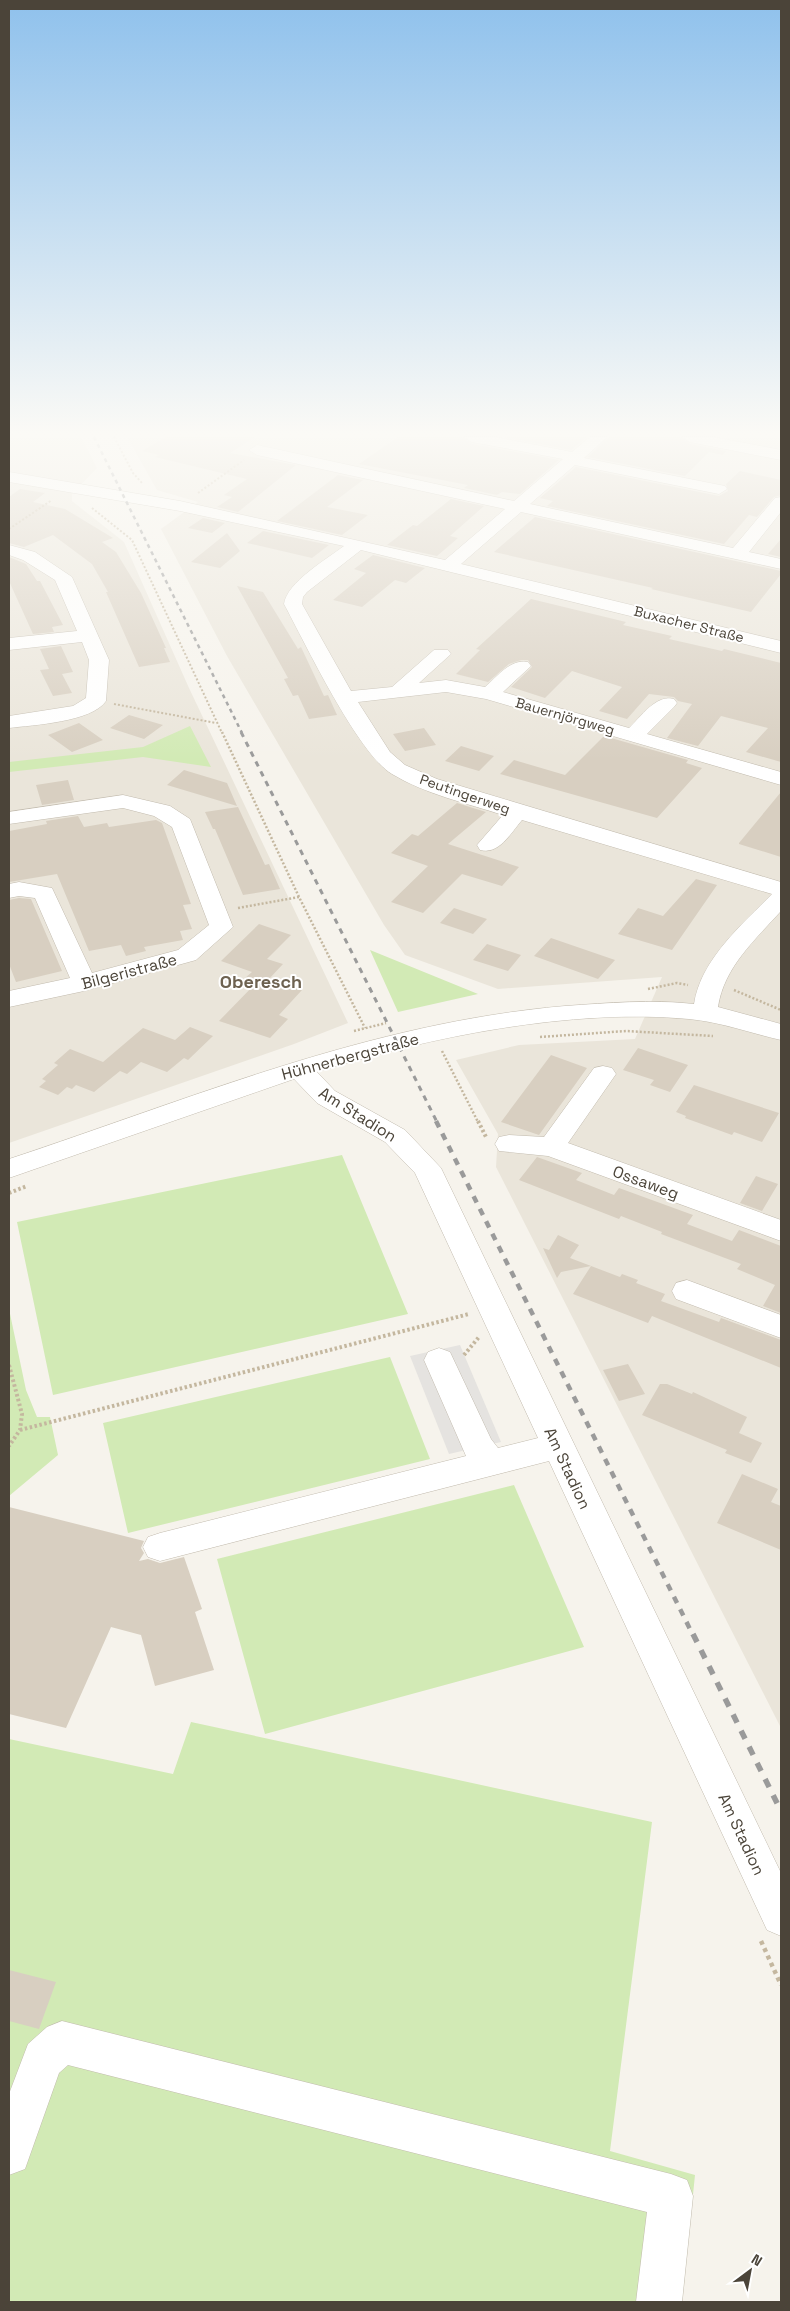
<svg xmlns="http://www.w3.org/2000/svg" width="790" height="2311" font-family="'Space Grotesk',sans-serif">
<rect width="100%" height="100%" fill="#f6f3ec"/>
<!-- residential -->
<path fill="#eae5da" d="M9,437H81L97,468L72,494V501L124,542L189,688L348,1023L294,1044L9,1143Z
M127,437H781V1728L496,1167L498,1134L456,1060L519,1045L635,1039L662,977L498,989L405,955L384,925L227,656L161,529L198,502L157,490Z"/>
<!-- green -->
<path fill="#d2eab5" d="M190,726L211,767L143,757L9,772V762L143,747Z
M370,950L478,994L398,1012Z
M342,1155L408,1314L53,1395L17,1222Z
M9,1309L26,1390L37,1417H50L58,1455L9,1496Z
M390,1357L430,1459L128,1533L103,1423Z
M514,1485L584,1647L265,1734L217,1559Z
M191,1722L652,1822L610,2151L695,2175L682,2302H9V1739L173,1774Z"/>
<!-- parking -->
<path fill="#e5e3e0" d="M460,1345L501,1442L449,1454L410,1356Z"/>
<!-- building -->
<path fill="#d8cfc1" d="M166,437H255L230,453L296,465L238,512L217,507L232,497L224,495L247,479L155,457L159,455L142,451Z
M398,437H462L472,444L559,460L520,494L502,492L497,495L464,488L468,485L359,464Z
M504,437H587L571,450Z
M609,437H680L690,444L726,451L723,455L709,452L685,476L588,457Z
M576,467L719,496L728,491L726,484L740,471L781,480V495L774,497L757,517L749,515L724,544L547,506L553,501L540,498Z
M338,475L363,480L327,507L368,515L342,535L277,521Z
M20,489L45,493L33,502L65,509L113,538L102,542L116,552L141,593L166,648H164L170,662L139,667L106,592H108L92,564L53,535L24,547L9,543V497Z
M451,499L484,506L450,536L458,538L437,556L387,545L413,525L417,526Z
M535,517L781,571V574L751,612L651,589L653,588L494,552Z
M203,518L225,523L212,533L188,528Z
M263,531L329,545L312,558L247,543Z
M227,533L240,551L220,568L191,562Z
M781,539V557L768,554Z
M373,555L425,568L406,583L395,580L362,607L333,600L366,573L354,569Z
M9,557L26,564L37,581H40L63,625L52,627L54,632L33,634L9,581Z
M237,586L263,592L298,649L301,647L324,696L328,695L337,715L309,719L298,695L293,696L284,679L288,678Z
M531,599L626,622L623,625L672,636L669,639L722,651L724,649L781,663V762L746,752L768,728L721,716L698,746L667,738L692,704L678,701L674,697L649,694L627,719L599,711L622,687L572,671L545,698L511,687L532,667L528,660H521L509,664L488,682L456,674L480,650L476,649Z
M61,646L73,672L62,674L72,693L53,696L40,670L49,669L40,649Z
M129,715L163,725L144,739L110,728Z
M79,723L103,740L72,752L48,735Z
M424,728L436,745L405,751L393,734Z
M604,736L688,760L686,763L702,768L657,818L500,774L514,760L565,775Z
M461,746L494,756L479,771L445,761Z
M184,770L227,783L237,806L167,785Z
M68,780L74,800L42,805L36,785Z
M781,792V857L739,844V843Z
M457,803L486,812L448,844L519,867L502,886L462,874L423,913L391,902L428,866L391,853L412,834L418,836Z
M238,807L265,865L269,864L280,889L243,895L215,829H213L205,812Z
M78,816L84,827L107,823L109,827L156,820L162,823L191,904L183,905L192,929L180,931L183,940L144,947L146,951L126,956L121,945L89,951L57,874L9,882V831L47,824L46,821Z
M696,879L717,885L672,950L618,934L638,908L663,916Z
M19,898L31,899L62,971L16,982L9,964V900Z
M454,908L487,919L473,934L440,923Z
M259,924L291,935L267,959L283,964L269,979L302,990L279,1015L288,1019L270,1038L219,1021L257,982L245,978L252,972L221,961Z
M551,938L615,960L598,979L534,956Z
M487,944L521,955L508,971L473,960Z
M190,1027L213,1036L188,1060L184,1058L167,1072L141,1062L127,1074L120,1071L94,1092L76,1085L72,1089L67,1087L58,1095L39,1087L46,1081L42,1079L58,1065L54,1063L70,1049L103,1062L143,1028L175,1040Z
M638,1048L688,1065L670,1092L650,1085L654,1080L623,1070Z
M551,1055L587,1068L539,1135L501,1122Z
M694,1085L779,1113L762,1142L734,1132L732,1135L685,1118L686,1116L676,1112Z
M537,1157L582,1173L576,1180L614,1195L619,1188L693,1215L687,1224L732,1241L739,1230L781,1246V1313L763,1306L775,1285L737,1269L741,1264L661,1234L662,1232L621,1216L619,1219L519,1180Z
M756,1176L778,1184L762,1211L740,1203Z
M558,1235L579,1245L570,1258L620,1277L622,1274L638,1280L636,1283L665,1294L661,1301L719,1322L721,1318L781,1340V1368L652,1316L648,1323L573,1294L591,1266L561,1272L557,1278L543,1248L549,1250Z
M628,1364L645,1394L619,1401L603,1370Z
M660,1384H667L692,1394L693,1392L747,1417L739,1433L762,1443L751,1463L725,1453L727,1450L642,1415Z
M742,1474L778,1489L771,1502L781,1506V1550L717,1523Z
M9,1507L144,1541L141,1548L144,1553L139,1561L148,1559L160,1563L184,1557L202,1609L195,1612L214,1670L155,1686L141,1635L111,1627L66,1728L9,1714Z
M9,1970L56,1982L39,2029L9,2021Z"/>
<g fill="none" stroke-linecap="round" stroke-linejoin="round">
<defs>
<path id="minor" d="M464,437H495L572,452L590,437H607L584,458L725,486L727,489L719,494L575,465L530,504L733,548L775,498L781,497V512L749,552L781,559V569L521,512L461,564L781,641V653L361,550L307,592L303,597L302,604L351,691L392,687L434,650H448L451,654L419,683L446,680L485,687C497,677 511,658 528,662L531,666L503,692L629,728C641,717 656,694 674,699L677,703L674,707L647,734L781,772V785L486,699L446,692L358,702L390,752L405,765L437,779L781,882V911C755,940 724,967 718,1007L781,1024V1040C750,1033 721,1022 689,1019C573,1008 428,1037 317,1072L335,1091L405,1130L441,1168L781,1873V1936L767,1930L549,1461L160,1561L148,1557L143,1547L148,1537L160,1533L466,1456L424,1360L428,1352L439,1348L450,1352L491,1439L498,1448L538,1438L415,1173L385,1142L317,1103L294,1079L9,1178V1159C193,1098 369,1023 565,1006C608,1003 651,999 694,1004C701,959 742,925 772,894L522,820C510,834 499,855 480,850L477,845L503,815C466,803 425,794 392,774C358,754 305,643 284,604C287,582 327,559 344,546L180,511L9,482V472L180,501L445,560L505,509L257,455L249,450L257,445L514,501L563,459L472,442Z
M682,437H713L781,450V460L690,442Z
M9,545L35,552L72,577L109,660L106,701C92,722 33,725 9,728V716L73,706L86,698L89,660L82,642L9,650V638L77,631L55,580L23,560L9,555Z
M123,795L170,806L190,819L233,927L196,960L84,991L9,1007V991L70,978L35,898L19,896L9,898V884L19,882L52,888L92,973L178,950L209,925L172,827L154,816L123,808L9,824V812Z
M603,1066L612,1068L616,1074L568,1143L781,1220V1241L548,1156L499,1151L495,1144L499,1137L509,1135L544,1137L594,1068Z
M687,1280L781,1315V1338L676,1299L672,1291L676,1283Z
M62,2021L671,2174L687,2180L693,2196L682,2302H636L647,2212L68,2065L59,2073L25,2169L9,2175V2094L28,2044L47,2027Z"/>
</defs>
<!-- minor casing -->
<use href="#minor" stroke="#c2bbae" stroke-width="1"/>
<!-- path-far3 -->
<path stroke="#c4b79f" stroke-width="2" stroke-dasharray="2 2" stroke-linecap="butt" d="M114,437L133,473L142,483
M198,493L244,460
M92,508L132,540L222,733
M9,529L52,500
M114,704L216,723"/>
<!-- path-far2 -->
<path stroke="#c4b79f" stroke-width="2.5" stroke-dasharray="2 2" stroke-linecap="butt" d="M222,732L299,897L365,1028
M238,908L299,897
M648,989L677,983L688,985
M734,990L781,1010
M354,1031L386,1023
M540,1037L626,1031L713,1036
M442,1051L478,1122"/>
<!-- path-far1 -->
<path stroke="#c4b79f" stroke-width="4" stroke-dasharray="2.5 2.5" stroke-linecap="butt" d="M478,1121L486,1137
M9,1193L27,1186
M464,1355L479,1337
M9,1365L22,1414L20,1430L9,1446
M20,1430L469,1314"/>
<!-- path -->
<path stroke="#c4b79f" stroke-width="4.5" stroke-dasharray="4 4" stroke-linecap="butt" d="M761,1941L781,1985"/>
<!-- minor -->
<use href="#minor" fill="#fff" fill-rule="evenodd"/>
<!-- rail-far3 -->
<path stroke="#9a9a9a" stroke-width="2.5" stroke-dasharray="4 4" stroke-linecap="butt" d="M94,437L242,733"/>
<!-- rail-far2 -->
<path stroke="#9a9a9a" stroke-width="3" stroke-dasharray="5.5 5.5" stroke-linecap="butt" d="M241,732L437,1122"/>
<!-- rail-far1 -->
<path stroke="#9a9a9a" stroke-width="4.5" stroke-dasharray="7 7" stroke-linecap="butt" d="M436,1121L693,1635"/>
<!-- rail -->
<path stroke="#9a9a9a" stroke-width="5.5" stroke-dasharray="9 9" stroke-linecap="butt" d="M693,1634L781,1811"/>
</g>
<!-- sky -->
<linearGradient id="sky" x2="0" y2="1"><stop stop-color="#8fc1ec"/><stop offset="0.57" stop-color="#fbfaf6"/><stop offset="1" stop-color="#fbfaf6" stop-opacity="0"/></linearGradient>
<rect width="790" height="760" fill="url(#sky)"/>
<g text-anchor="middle" stroke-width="4" stroke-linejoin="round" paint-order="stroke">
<!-- far-street labels -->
<g font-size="14" fill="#4b4439" stroke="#fff">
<text transform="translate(689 624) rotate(14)" y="5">Buxacher Straße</text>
<text transform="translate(565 716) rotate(16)" y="5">Bauernjörgweg</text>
<text transform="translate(465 794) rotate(19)" y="5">Peutingerweg</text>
</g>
<!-- street labels -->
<g font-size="16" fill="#4b4439" stroke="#fff">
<text transform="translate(129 971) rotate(-15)" y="6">Bilgeristraße</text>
<text transform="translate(350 1056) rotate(-15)" y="6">Hühnerbergstraße</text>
<text transform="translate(358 1114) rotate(32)" y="6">Am Stadion</text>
<text transform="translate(646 1182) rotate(20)" y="6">Ossaweg</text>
<text transform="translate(568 1468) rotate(65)" y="6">Am Stadion</text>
<text transform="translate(742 1834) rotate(65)" y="6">Am Stadion</text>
</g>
<!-- neighbourhood labels -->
<g font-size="18" font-weight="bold" fill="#6e6250" stroke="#fff">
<text x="261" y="988">Oberesch</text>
</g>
</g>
<!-- border -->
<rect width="790" height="2311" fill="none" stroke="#4b4439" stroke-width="20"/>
<!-- north arrow -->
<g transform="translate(750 2271) rotate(32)" stroke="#ffffff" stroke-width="4" paint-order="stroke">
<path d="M0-4L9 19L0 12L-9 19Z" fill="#4b4439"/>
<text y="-8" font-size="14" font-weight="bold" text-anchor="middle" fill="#4b4439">N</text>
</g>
</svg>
